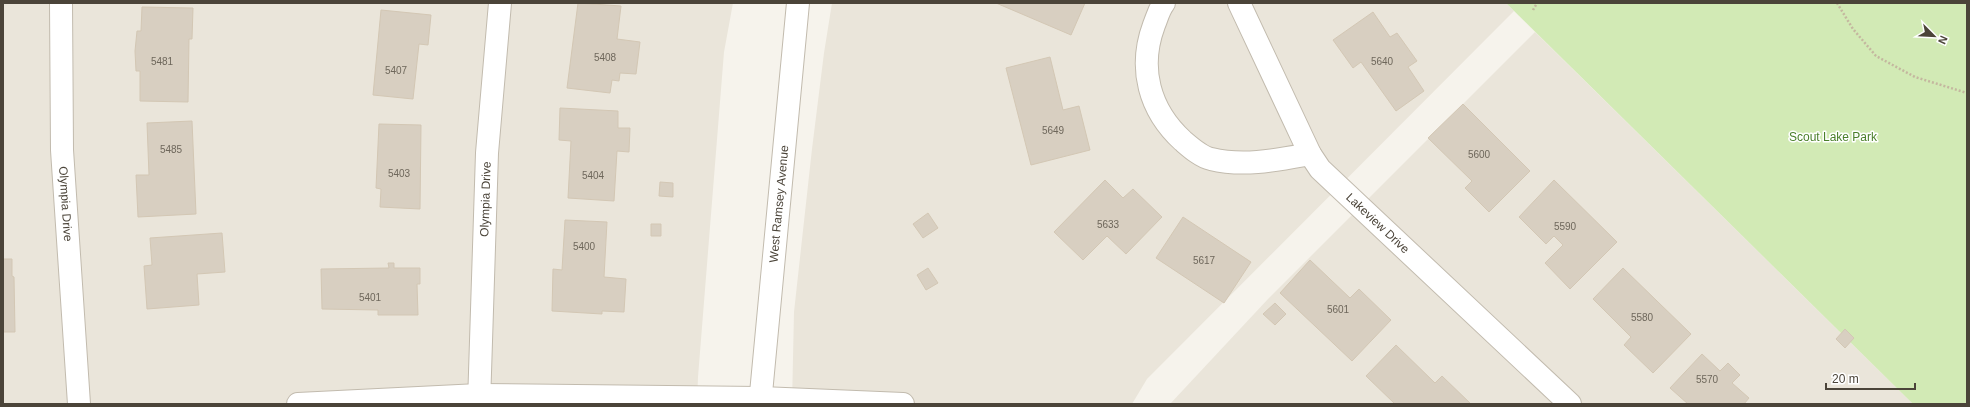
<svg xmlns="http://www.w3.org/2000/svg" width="1970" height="407" font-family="Helvetica,sans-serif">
<rect width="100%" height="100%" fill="#f6f3ec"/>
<!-- residential -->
<path fill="#eae5da" d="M3,3H733L724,52L698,377L697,404H3Z
M832,3H1506L1514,11L1147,379L1132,404H792L794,312L812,149L824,53Z
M1535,32L1913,404H1170L1268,299Z"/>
<!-- green -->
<path fill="#d2eab5" d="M1506,3H1967V404H1913Z"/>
<!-- building -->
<path fill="#d8cfc1" stroke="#d3c7b4" d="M578,3L621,6L617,39L640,42L636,74L620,73L619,81L612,80L610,93L567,88Z
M996,3H1085L1071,35Z
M142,7L193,8L192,39H189L188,102L140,101V71H136L135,51L137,31H141Z
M381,10L431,15L428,45L419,44L413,99L373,95Z
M1373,12L1390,37L1397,33L1417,61L1408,67L1424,91L1396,111L1361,62L1353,68L1333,40Z
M1050,57L1063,110L1079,106L1090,150L1031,165L1006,68Z
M1463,104L1530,171L1489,212L1465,188L1472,181L1428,138Z
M560,108L618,111V128H630L629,152L617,151L614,201L568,198L571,141L559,140Z
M192,121L196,214L138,217L136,175H149L147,123Z
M379,124L421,125L420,209L380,207L381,189L376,188Z
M1105,180L1123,198L1133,189L1162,217L1126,254L1107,236L1083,260L1054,232Z
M1554,180L1617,242L1570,289L1545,263L1563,245L1554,236L1546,244L1519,217Z
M660,182L673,183V197L659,196Z
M928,213L938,228L923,238L913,224Z
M1183,217L1251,262L1224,303L1156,258Z
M565,220L607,222L604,277L626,279L624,312L602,311V314L552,311L553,269L562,270Z
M651,224H661V236H651Z
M222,233L225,272L197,274L199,305L147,309L144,266L152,265L150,238Z
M3,259H12V276L14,277L15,332H3Z
M1310,260L1350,298L1359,289L1391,320L1352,361L1280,293Z
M388,263H394V268H420V284H417L418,315H378V310L322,309L321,269L389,268Z
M928,268L938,283L926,290L917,275Z
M1623,268L1691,334L1653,373L1624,345L1631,337L1593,299Z
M1275,303L1286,314L1275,325L1263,314Z
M1845,329L1854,338L1845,348L1836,339Z
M1396,345L1435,383L1442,376L1471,404H1395L1366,376Z
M1702,354L1720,371L1728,363L1740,375L1732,383L1749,398L1744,404H1688L1670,388Z"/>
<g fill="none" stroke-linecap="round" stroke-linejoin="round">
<defs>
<g id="minor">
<path id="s1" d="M61,3L62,150L79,404"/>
<path d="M1164,3C1159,9 1157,18 1154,25C1138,68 1149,110 1183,141C1190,147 1201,157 1211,159C1244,167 1277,160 1310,154"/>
<path id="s2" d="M1239,3L1310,154L1320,169L1570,404"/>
<path d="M298,404L479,395L759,398L903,404"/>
<path id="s3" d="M479,404L487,153L500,3"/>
<path id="s4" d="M760,404L798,3"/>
</g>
</defs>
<!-- minor casing -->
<use href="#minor" stroke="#c2bbae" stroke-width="24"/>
<!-- path -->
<path stroke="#c4b79f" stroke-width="2.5" stroke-dasharray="2 2" stroke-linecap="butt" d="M1837,3L1853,29L1876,56L1915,77L1967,93
M1533,10L1537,3"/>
<!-- minor -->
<use href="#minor" stroke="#fff" stroke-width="22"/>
</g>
<g text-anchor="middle" stroke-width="3" stroke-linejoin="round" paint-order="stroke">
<!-- number labels -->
<g font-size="10" fill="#6e675b">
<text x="605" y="61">5408</text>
<text x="162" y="65">5481</text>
<text x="1382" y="65">5640</text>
<text x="396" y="74">5407</text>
<text x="1053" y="134">5649</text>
<text x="171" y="153">5485</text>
<text x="1479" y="158">5600</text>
<text x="399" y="177">5403</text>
<text x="593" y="179">5404</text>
<text x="1108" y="228">5633</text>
<text x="1565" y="230">5590</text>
<text x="584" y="250">5400</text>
<text x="1204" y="264">5617</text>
<text x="370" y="301">5401</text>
<text x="1338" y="313">5601</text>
<text x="1642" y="321">5580</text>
<text x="1707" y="383">5570</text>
</g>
<!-- park labels -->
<g font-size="12" fill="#4a7f2a" stroke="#fff">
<text x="1833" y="141">Scout Lake Park</text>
</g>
<!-- street labels -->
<g font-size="12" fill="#4b4439" stroke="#fff">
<text dy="4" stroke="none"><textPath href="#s3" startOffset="205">Olympia Drive</textPath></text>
<text dy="4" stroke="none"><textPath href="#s4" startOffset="201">West Ramsey Avenue</textPath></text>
<text dy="4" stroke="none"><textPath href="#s1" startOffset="201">Olympia Drive</textPath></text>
<text dy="4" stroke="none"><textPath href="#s2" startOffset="264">Lakeview Drive</textPath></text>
</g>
</g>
<!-- border -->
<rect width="1970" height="407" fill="none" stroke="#4b4439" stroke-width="8"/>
<!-- north arrow -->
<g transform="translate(1934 36) rotate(114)" stroke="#ffffff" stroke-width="3" paint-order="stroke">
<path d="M0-3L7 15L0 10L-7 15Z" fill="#4b4439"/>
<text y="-6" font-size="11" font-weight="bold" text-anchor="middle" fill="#4b4439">N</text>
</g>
<!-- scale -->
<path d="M1826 383v6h89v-6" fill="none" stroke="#4b4439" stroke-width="2"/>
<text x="1832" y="383" font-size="12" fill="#4b4439" stroke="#ffffff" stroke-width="3" paint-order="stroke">20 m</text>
</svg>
